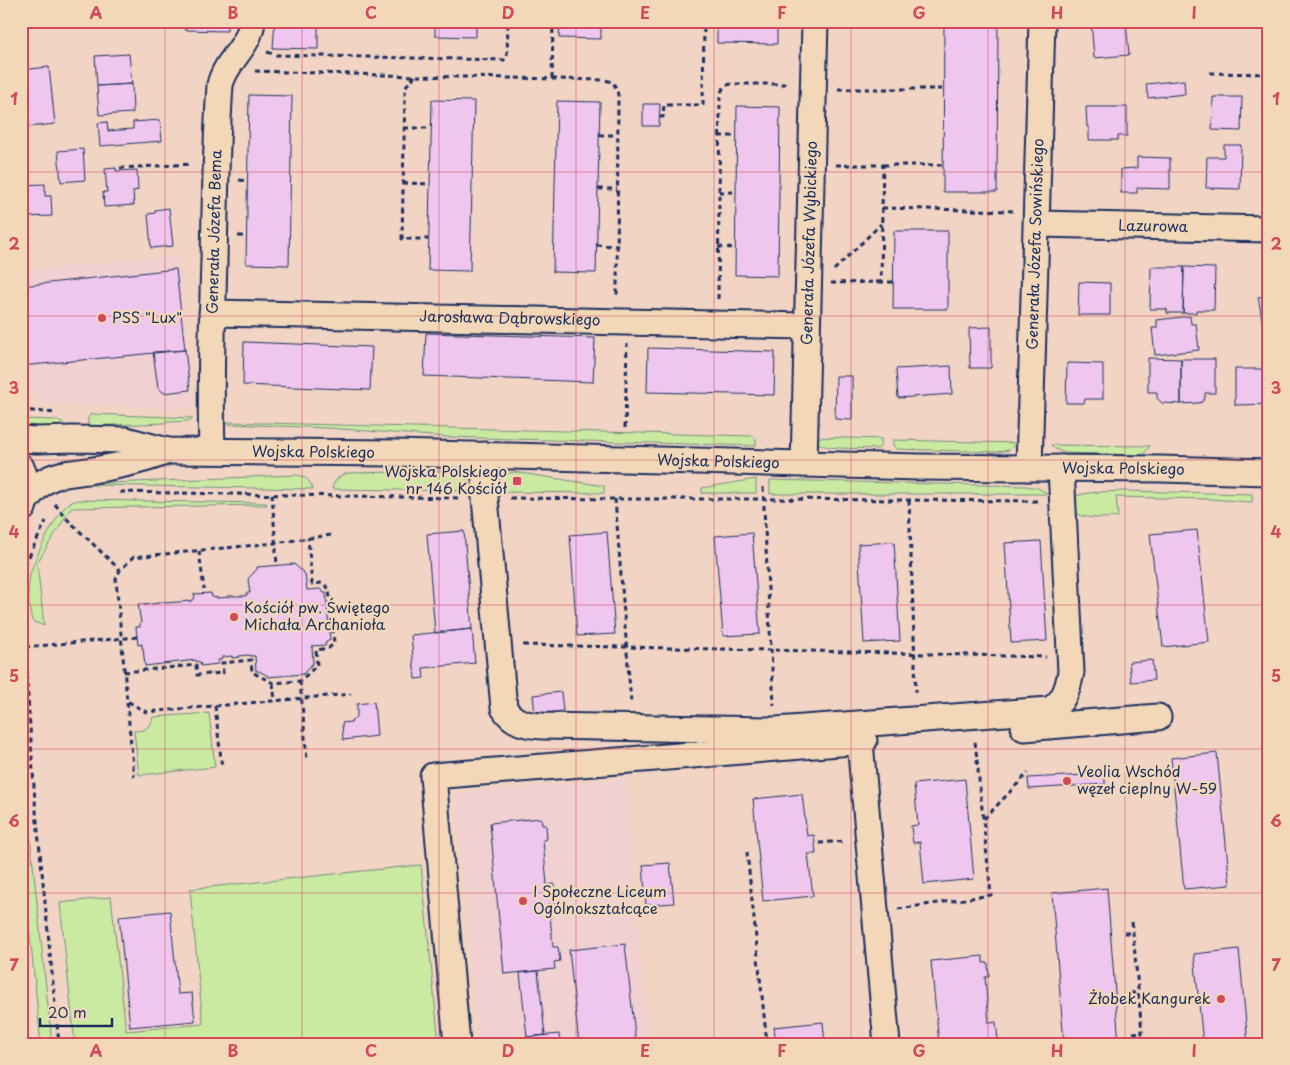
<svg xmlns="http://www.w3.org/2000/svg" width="1290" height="1065" font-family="'Playpen Sans',sans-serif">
<rect width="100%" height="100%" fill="#f1d4c4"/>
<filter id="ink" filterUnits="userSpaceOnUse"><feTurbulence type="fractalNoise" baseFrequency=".02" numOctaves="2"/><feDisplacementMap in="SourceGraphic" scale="10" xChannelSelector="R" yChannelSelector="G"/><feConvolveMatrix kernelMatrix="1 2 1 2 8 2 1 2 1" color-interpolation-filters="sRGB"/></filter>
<g filter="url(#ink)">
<!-- built -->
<path fill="#f0d0d1" d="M179,256L192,409L45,404L21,386V270Z
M625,779L648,1044H478L457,793Z"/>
<!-- green -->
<path fill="#cbeaa1" stroke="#738c80" d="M91,414L193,418L188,421L169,422V421H166L165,423L88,426V418Z
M21,419L58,420L62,422L65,427C50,428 36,429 21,426Z
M225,422L753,436L756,439V446L446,437L328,428L229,424Z
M815,437L881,439V445L878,449C865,448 829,450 820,444C817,442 817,441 815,437Z
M893,440L1016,443L1009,450L998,452L896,449L893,445Z
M1051,445L1150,446L1143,455L1064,453L1054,448Z
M445,471C457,472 471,477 473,491L332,489C334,480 340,475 348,473Z
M514,472L604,486V493L496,492C498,481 502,474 514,472Z
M296,475C305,476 310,480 313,489L89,485V484Z
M756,479V493H702V488Z
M770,480L1025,486L1038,488L1049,494H770Z
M1124,491L1252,494V502L1209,499L1116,497L1118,517C1106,518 1076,521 1071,507C1070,504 1071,501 1070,498C1087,491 1106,492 1124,491Z
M80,500L266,503L267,505L71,508L37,563L44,626L32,621C29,608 27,588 30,575C33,561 56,515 66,506C70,502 75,501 80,500Z
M209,713L215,767L139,775L134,731L144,730L151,724L153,717Z
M29,827L52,1044H41L21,845C21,837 23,832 29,827Z
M421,865L439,1044H75L60,903L111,897L126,1031L203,1024L190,889Z"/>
<!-- building -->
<path fill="#eec6ee" stroke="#1b2f5e" d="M185,21H227V31L185,30Z
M275,21H318V49L273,48Z
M435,21H476V37L435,36Z
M560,21H601V39L559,38Z
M717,21H777V44L717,43Z
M944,21H998L997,192H943Z
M1091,21H1126L1129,55L1094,58Z
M1254,21H1269V29L1254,30Z
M129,54L132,84L97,86L95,56Z
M49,67L55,124L21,128V70Z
M1184,80L1185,94L1148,98L1146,84Z
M132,84L133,113L99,115L97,86Z
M249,95L292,96L289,265L246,264Z
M1213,97H1242L1241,131L1212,130Z
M432,100L474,101L470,271L428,270Z
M557,101L600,102L596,273L553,272Z
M643,104H660L659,126H643Z
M737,106L780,107L778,276L735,275Z
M1086,107H1127V136H1118V140H1089V127H1087Z
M160,120L162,141L100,146L98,123L107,122L108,131L133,129V122Z
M1224,145H1241L1240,189L1206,188L1207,157H1224Z
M83,149L85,180L61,182L58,151Z
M1137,157L1170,158V189L1137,188V193H1121V169L1137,168Z
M1267,158H1269V189H1266Z
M116,168V171L137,170L138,190L133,191L134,205L104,207L103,192H107L105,169Z
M45,184V196H51L52,216L21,217V185Z
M169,208L173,246L151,248L148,214L155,213V210Z
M894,231H948V309H893Z
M1151,267H1184L1183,313H1167V309H1150Z
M1184,267L1215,268L1214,310H1196V313H1183Z
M176,269L185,350L21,366V286Z
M1079,282L1110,283V315H1078Z
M1269,296V336H1265L1258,297Z
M1190,316L1191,324H1196L1199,350L1155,355L1152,328H1157V320Z
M991,327V368H970L969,328Z
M426,333L595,338L593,382L424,376Z
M244,342L372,347L370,390L243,385Z
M648,348L775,352L774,395L647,392Z
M185,350L190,390L164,393L158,388L153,352Z
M1148,358L1181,359V404L1162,403L1157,398V392H1148Z
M1181,359H1215V393H1205V398L1202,402L1198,403L1181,404Z
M1067,363L1103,364V399H1085L1084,403H1066Z
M951,366L952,394L898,398L896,369Z
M1235,369H1269V404L1235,405Z
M836,376H852V420L835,419Z
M1197,530L1209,642L1163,647L1150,534Z
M464,531L472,629L435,633L427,534Z
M607,532L615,634L577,636L570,535Z
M752,533L760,634L723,636L715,536Z
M1041,541L1047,641L1011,643L1005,543Z
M894,542L900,641L864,643L858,544Z
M294,564L305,574L307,590L320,589L324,593H326L330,640L325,643L326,645L312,646L313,663L304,673V674L268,677V676L259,671H256L255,656H251L248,655L239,656V657L232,658V656L222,657L221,660H218V664L201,666L200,662L196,661V660L145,666L143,648H142V644L138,645L136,627H140V623H141L138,604H144V605L159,603V602H165V603L191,601L195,598L194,594L211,593L212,597L218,598L228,597V596H244L247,595L246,593H250L248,579L257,569V567Z
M472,629L475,663L423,668L424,678L415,679L411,635Z
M1152,660L1154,680L1131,682L1129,662Z
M561,692L563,711L535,714L533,695Z
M374,702L377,736L343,740L342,723L351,722L357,716V704Z
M1217,753L1230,885L1184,889L1171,758Z
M1105,774V784L1029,789L1028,778Z
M965,779L974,879L924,884L920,842L913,843L911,826L918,825L914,784Z
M802,794L807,836L814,835L816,854H808L813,896L763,901L753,799Z
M541,818L542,825H546L547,839L543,840L547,885L554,884L556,903L549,904L553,947H558L560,961L554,962L555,969L504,974L490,823Z
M670,863L674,903L646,905L643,865Z
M1107,888L1119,1044H1064L1052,893Z
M170,911L178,994L192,993L195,1021L130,1027L119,916Z
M625,944L636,1044H579L569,950Z
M1239,949L1248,1044H1203L1194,954Z
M983,956V963H988L989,977H985L989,1023L996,1022L998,1040L991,1041V1044H939L931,961Z
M538,971L545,1035L527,1037L520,973Z
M823,1022L825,1044H776L774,1027Z
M559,1034L560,1042L563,1041V1044H511V1039Z"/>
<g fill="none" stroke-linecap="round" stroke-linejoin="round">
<defs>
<g id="minor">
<path id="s1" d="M1037,224L1269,229"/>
<path id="s2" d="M212,313C410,316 608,320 806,326"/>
<path id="s3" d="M21,439L37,440L73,439L126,440L168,451L395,453L918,467L1160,469L1269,472"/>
<path id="s4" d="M212,451C210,388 212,324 214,261C215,202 216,144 220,85C225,61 250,47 252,21"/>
<path d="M485,455V498L504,708C513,723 526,725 543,726L776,730L1049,710C1064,703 1068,688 1071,672L1061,468"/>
<path id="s5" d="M804,464L815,21"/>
<path d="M21,467C27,480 28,493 23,508"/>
<path id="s6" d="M1029,468L1042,21"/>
<path d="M25,501C32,492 40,482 51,478C64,472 79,473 93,470C119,466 143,461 168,451"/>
<path d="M1024,728L1158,717"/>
<path d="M860,742L887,1044"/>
<path d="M457,1044L433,776L864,741"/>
</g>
</defs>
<!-- minor casing -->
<use href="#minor" stroke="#1b2f5e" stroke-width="29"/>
<!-- path -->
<path stroke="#1b2f5e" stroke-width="3" stroke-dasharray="5 4" stroke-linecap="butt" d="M267,52L276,55L504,60L507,56L508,21
M255,71L415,76L605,80L613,82L617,90L618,95L617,296
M1210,73L1269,74
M415,76L406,86L405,93L402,239H428
M552,79L553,21
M838,89H944
M660,117H663L664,105H703L704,21
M404,128H431
M599,135H617
M719,136H737
M836,165H883L882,208L1014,211
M883,165H944
M120,168L191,164
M239,180L247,181
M403,183L430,184
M598,189H617
M719,192H736
M882,208L881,282H893
M238,236H246
M596,245L617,246
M718,247L736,248
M834,270L881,224
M831,283L881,282
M718,299L720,97C721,90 724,85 732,84H789
M21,410L56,413
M625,428L627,344
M763,487L771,650L774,705
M120,492L461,498
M272,494L277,565
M510,498L615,499H763L1038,501
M615,499L631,703
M909,500L916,692
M55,504L65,517L120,570
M331,535L275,543L134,557L120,570L116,579L127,701L146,712L351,694
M199,551L204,589
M21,573L46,521
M21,594L35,801L59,1044
M523,645L771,650L1046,657
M25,647L137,637
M124,672L196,665L197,675L223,673L222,663L251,660L252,672L273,683L300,681L317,665L316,650L329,648L334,643L329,589L323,583L312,584L308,538
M300,681L307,760
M273,683L275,701
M127,702L134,777
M215,706L222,768
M984,819L1028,773
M819,843L846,841
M747,852L767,1044
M898,909L991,895L975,741
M1132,922L1143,1044
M1124,933H1132
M1130,993H1138
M1133,1033L1142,1032"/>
<!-- minor -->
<use href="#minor" stroke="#f2d8b9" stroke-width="25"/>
</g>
</g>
<!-- grid -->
<path fill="none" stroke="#d1495b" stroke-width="1" stroke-opacity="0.55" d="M165,21V1044M302,21V1044M439,21V1044M576,21V1044M714,21V1044M851,21V1044M988,21V1044M1125,21V1044M21,172H1269M21,316H1269M21,460H1269M21,605H1269M21,749H1269M21,893H1269"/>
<!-- markers -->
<g fill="#d1495b" stroke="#f2d8b9" stroke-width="2">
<circle cx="102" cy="318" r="5"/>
<rect x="512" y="476" width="10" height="10" rx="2.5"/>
<circle cx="234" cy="617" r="5"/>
<circle cx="1067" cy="781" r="5"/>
<circle cx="523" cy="901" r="5"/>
<circle cx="1221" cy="999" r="5"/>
</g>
<g text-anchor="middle" stroke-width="4.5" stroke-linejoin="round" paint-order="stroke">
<!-- street labels -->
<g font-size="15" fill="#1b2f5e" stroke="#f2d8b9">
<text dy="5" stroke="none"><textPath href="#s1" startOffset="116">Lazurowa</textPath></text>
<text dy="5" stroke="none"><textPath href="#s4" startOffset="219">Generała Józefa Bema</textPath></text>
<text dy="5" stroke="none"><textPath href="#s5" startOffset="221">Generała Józefa Wybickiego</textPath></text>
<text dy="5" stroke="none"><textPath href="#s6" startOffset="224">Generała Józefa Sowińskiego</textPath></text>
<text dy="5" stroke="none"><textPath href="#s2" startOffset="298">Jarosława Dąbrowskiego</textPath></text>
<text dy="5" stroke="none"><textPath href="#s3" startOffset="294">Wojska Polskiego</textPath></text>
<text dy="5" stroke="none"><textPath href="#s3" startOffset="699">Wojska Polskiego</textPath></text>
<text dy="5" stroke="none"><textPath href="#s3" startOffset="1104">Wojska Polskiego</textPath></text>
</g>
<!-- poi labels -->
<g font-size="15" fill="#1b2f5e" stroke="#f2d8b9" text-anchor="start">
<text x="112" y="323">PSS "Lux"</text>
<text x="507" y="477" text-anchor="end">Wojska Polskiego<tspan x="507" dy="17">nr 146 Kościół</tspan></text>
<text x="244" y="613">Kościół pw. Świętego<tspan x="244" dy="17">Michała Archanioła</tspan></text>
<text x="1077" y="777">Veolia Wschód<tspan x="1077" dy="17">węzeł cieplny W-59</tspan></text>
<text x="533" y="897">I Społeczne Liceum<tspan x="533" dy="17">Ogólnokształcące</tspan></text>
<text x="1211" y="1004" text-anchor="end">Żłobek Kangurek</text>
</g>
</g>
<!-- margin -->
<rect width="1290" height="1065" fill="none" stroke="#f2d8b9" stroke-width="55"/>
<!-- scale -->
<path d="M40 1018v8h72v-8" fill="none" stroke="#1b2f5e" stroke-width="2.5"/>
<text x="48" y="1018" font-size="15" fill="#1b2f5e" stroke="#f2d8b9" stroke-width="4" paint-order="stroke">20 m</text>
<rect x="28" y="28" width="1234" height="1010" fill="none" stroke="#d1495b" stroke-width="2"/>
<g font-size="16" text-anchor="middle" font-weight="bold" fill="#d1495b">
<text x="96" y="19">A</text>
<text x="233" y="19">B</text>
<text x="371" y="19">C</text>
<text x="508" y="19">D</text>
<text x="645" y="19">E</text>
<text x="782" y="19">F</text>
<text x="919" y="19">G</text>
<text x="1057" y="19">H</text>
<text x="1194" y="19">I</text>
<text x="14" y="105">1</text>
<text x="1276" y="105">1</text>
<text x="14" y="250">2</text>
<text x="1276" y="250">2</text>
<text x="14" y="394">3</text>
<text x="1276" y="394">3</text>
<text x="14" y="538">4</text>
<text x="1276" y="538">4</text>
<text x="14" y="682">5</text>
<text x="1276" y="682">5</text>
<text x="14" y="827">6</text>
<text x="1276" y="827">6</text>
<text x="14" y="971">7</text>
<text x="1276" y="971">7</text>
<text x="96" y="1057">A</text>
<text x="233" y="1057">B</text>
<text x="371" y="1057">C</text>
<text x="508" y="1057">D</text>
<text x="645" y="1057">E</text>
<text x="782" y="1057">F</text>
<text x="919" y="1057">G</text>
<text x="1057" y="1057">H</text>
<text x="1194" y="1057">I</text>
</g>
</svg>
